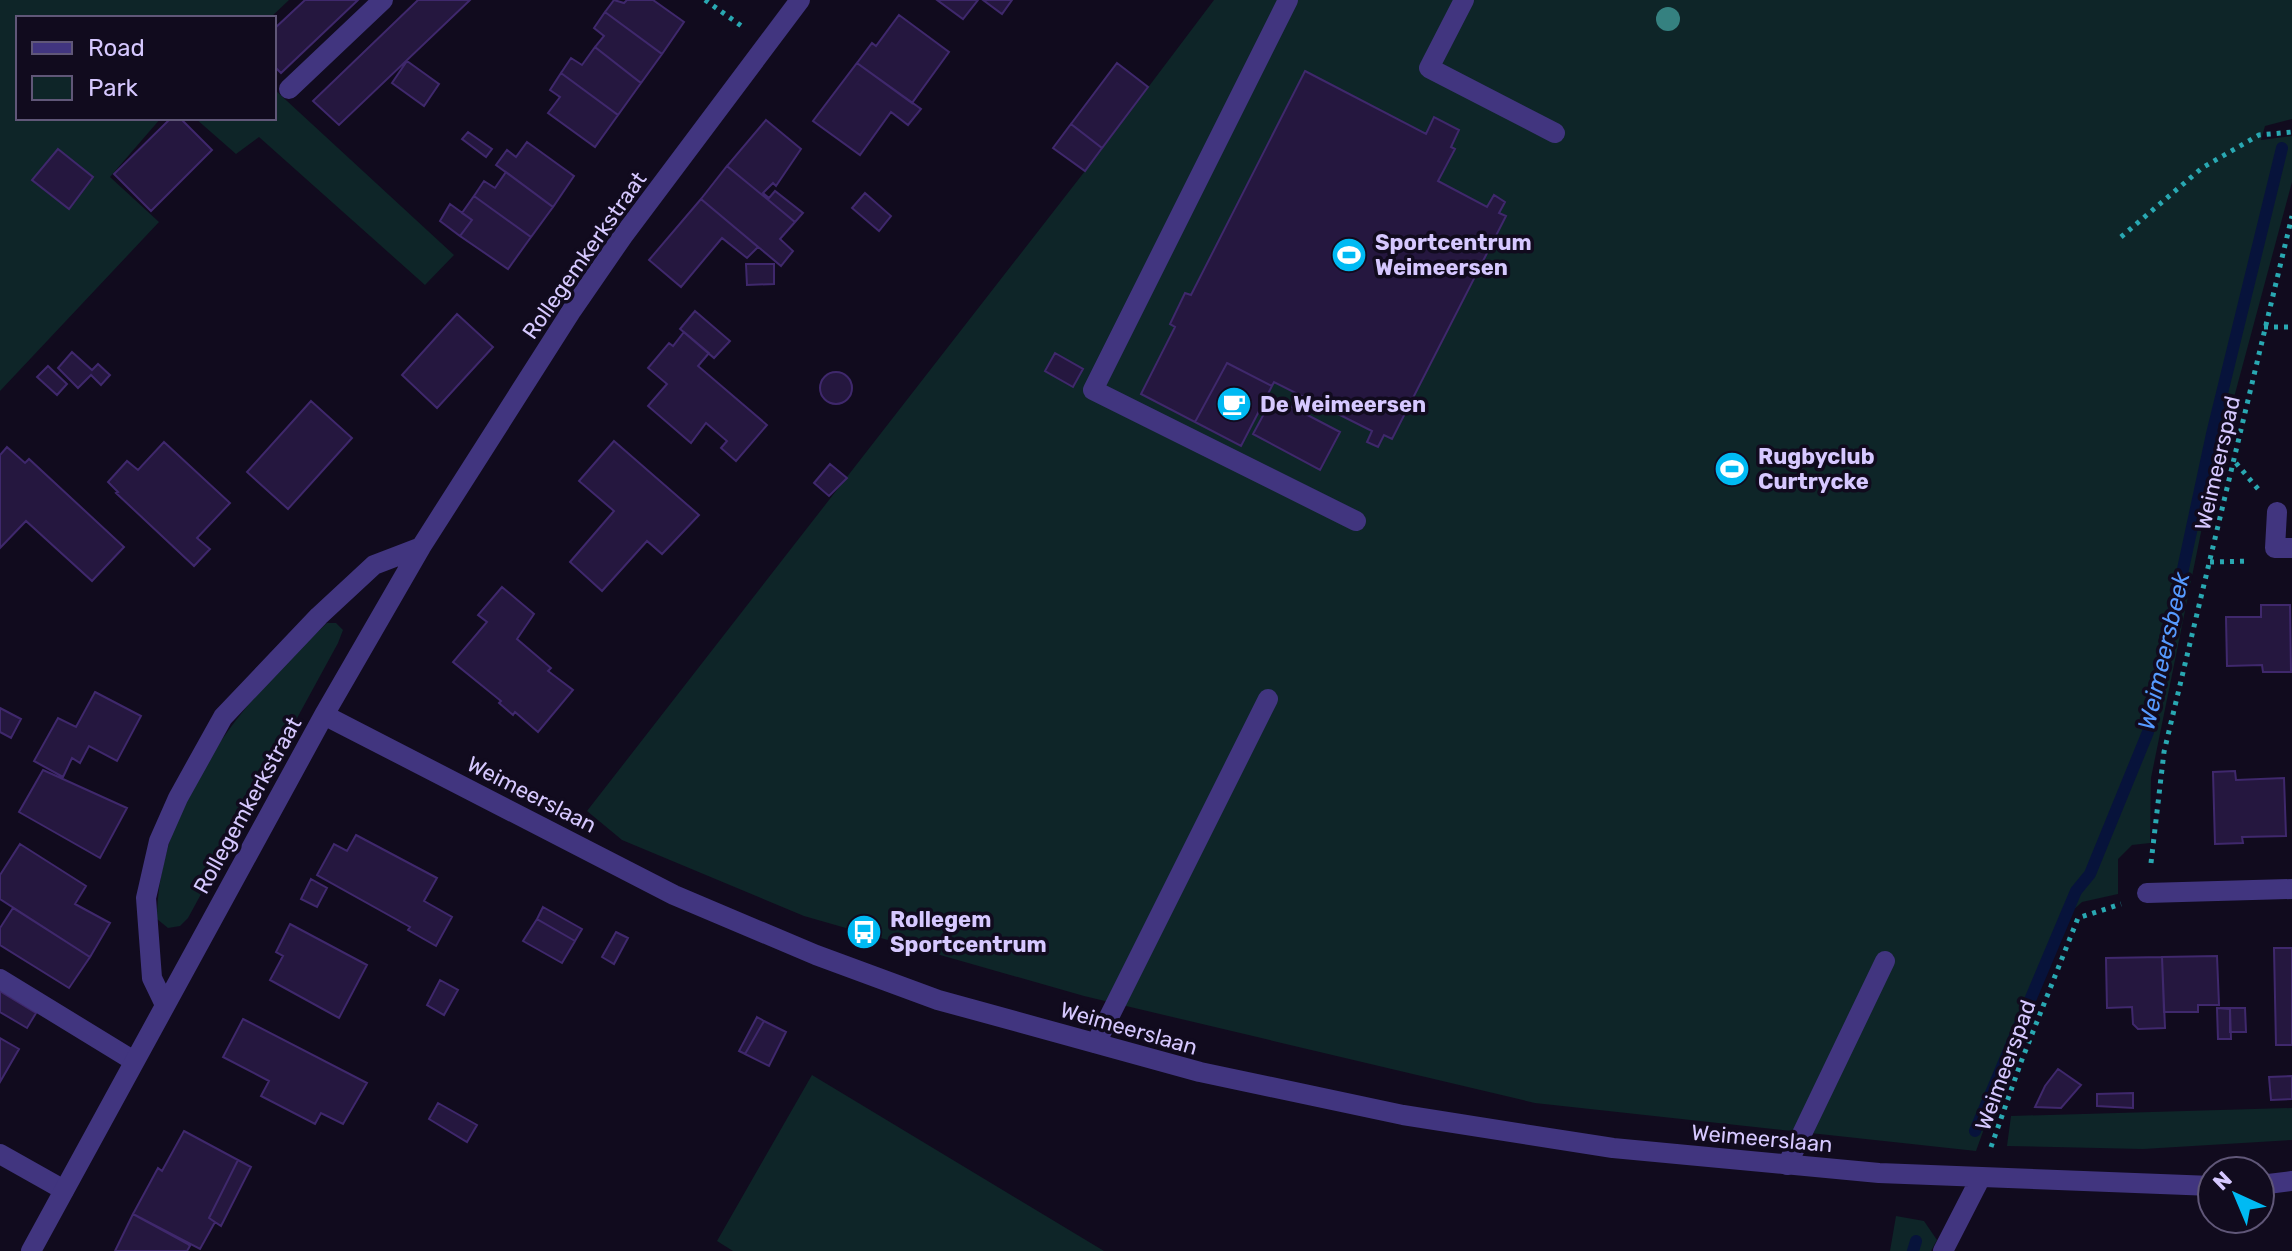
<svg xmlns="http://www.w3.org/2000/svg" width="2292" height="1251" font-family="Rubik,sans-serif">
<rect width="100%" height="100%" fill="#110b1e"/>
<!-- green -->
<path fill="#0e2528" d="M0,0H289L270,18H18V118H161L110,177L159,222L0,391Z
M1214,0H2292V119L2265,126L2261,140L2292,136V182L2211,483L2151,778L2150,843L2132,845L2118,859V894L2082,902L2070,913L2012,1051L1976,1151L1535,1103L1084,996L804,916L622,840L587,811L1085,171Z
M274,89L454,255L425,285L259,137L236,154L195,118H274Z
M327,623H336L343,630L338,643L188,918L180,926L168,928L157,919C158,818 220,732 287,661C299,648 314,636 327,623Z
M812,1075L1104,1251H733L717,1241Z
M2292,1108V1140L2143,1149L2007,1146L2011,1116Z
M1896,1216L1924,1221L1937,1240L1931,1251H1890Z"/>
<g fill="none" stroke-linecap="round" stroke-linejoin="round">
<!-- stream -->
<path stroke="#07133b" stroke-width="12" d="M1975,1131L2076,891L2090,874L2148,732L2212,434L2282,148
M1913,1251L1916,1241"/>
</g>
<!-- building -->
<path fill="#25173f" stroke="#3f286c" stroke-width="2" d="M305,0H358L281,73L274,66V29Z
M418,0H470L339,125L313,101Z
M614,0L624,3L627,0H653L684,22L662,54L605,12Z
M937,0H978L963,19Z
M983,0H1012L1002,14Z
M605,12L662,54L641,83L595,47L604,36L594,28Z
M899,15L949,52L912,103L857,63L872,43L876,46Z
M595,47L641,83L618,115L561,73L571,58L582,65Z
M407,61L439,84L424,106L392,83Z
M857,63L921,109L908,125L891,112L860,155L813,121Z
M1117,63L1148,87L1102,148L1071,124Z
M1305,71L1426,134L1434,117L1459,130L1451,147L1455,149L1438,181L1487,207L1494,195L1505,202L1499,213L1506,216L1392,439L1384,435L1378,447L1367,442L1372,431L1274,382L1241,446L1141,394L1175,327L1170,324L1185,293L1191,295Z
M561,73L618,115L595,147L548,113L560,97L550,90Z
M171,118H180L212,150L151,211L114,174Z
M766,120L801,149L776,186L773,183L763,193L769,198L775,191L803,213L795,222L727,166Z
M1071,124L1102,148L1085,171L1053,148Z
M468,132L492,149L486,157L462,139Z
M527,142L574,176L553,207L496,165L507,150L516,157Z
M58,149L93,177L69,209L32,180Z
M727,166L795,222L780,239L793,251L781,266L701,199Z
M506,172L553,207L531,237L474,196L484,181L495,188Z
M865,193L891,216L879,231L852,208Z
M474,196L531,237L508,269L460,236L472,220L462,213Z
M701,199L758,247L747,258L722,238L681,287L649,260Z
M450,204L472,220L460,236L440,221Z
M746,264H774V284L747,285Z
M695,311L730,341L714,358L680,329Z
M457,314L493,347L437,408L402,375Z
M684,332L709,353L698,366L767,425L736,461L721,448L727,441L706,423L691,443L648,406L667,384L648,368L669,343L673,346Z
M72,352L92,370L98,364L110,375L101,385L91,375L78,388L58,368Z
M1055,353L1083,369L1073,387L1045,371Z
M1227,363L1272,386L1241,446L1195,422Z
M48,366L67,384L57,395L37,377Z
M820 388a16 16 0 1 1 32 0a16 16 0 1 1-32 0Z
M1273,397L1340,432L1320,470L1253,434Z
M311,401L352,438L288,509L247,472Z
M614,441L699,515L662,554L647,541L602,591L570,562L614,511L579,481Z
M164,442L230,503L197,538L210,549L194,566L116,493L118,492L108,482L127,461L138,470Z
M7,447L25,463L29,459L124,547L92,581L26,521L0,548V455Z
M830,464L847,478L829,496L814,483Z
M502,587L534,614L517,639L551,668L548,671L573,690L538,732L515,712L513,715L499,703L501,701L453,662L487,622L478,615Z
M2261,605H2290L2291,672H2263L2262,665L2227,666L2226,617H2261Z
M95,692L141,716L117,761L89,746L80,763L72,758L63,777L34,761L58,718L76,727Z
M0,708L21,719L11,738L0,732Z
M43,770L127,808L100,858L19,812Z
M2235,771L2236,780L2284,778L2286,836L2242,837L2243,843L2215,844L2213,772Z
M356,835L437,878L424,901L452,917L436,946L408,930L410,927L317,875L334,844L347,851Z
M20,844L86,886L75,904L110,923L90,957L0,899V875Z
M311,879L327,888L317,907L301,899Z
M543,907L582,929L575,941L537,919Z
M13,908L90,957L69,988L0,945V928Z
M537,919L575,941L562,963L523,941Z
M290,924L367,965L339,1018L270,980L283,956L276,952Z
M616,932L628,938L614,964L602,957Z
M2274,948H2292V1045H2276Z
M2217,956L2219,1005H2198V1012H2164L2162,957Z
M2162,957L2165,1028L2138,1029L2133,1024L2132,1007L2107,1008L2106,958Z
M440,980L458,990L444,1015L427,1005Z
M0,991L36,1013L27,1028L0,1012Z
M2217,1008L2230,1009L2231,1039H2218Z
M2220,1008H2245L2246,1032H2230V1009Z
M757,1017L764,1021L745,1054L739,1051Z
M243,1019L367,1083L343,1124L321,1113L315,1124L261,1096L269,1081L223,1057Z
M764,1021L786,1032L769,1066L745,1054Z
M0,1038L19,1049L0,1082Z
M2058,1069L2081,1085L2061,1108L2035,1107L2045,1086Z
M2292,1076V1099L2271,1100L2269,1077Z
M2133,1093V1108L2097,1106V1094Z
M438,1103L477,1125L467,1142L429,1119Z
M184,1131L238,1160L209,1218L215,1222L200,1249L133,1214L158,1168L162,1171Z
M238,1160L251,1167L221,1226L209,1218Z
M133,1214L188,1244L190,1246L187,1251H115Z"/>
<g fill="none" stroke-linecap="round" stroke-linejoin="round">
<!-- path -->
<path stroke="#29a8b2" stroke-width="5" stroke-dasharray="4 6" stroke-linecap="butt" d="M705,0L743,27
M2121,237L2202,168L2259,135L2292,132
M2264,327H2292
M2236,463L2258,489
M2210,562L2249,561
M2151,863L2164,752L2292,216
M1991,1147L2021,1062L2078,918L2121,904"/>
<!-- lane -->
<path stroke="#41357f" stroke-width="20" d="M1288,0L1093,390L1356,521
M1464,0L1429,68L1555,133
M289,89L383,0
M0,979L134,1061
M1096,1043L1268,699
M0,1154L64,1190
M1787,1165L1885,961"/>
<!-- street -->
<path stroke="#41357f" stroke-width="20" d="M2277,512L2275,548H2292
M324,715L674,895L816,955L938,1000L1200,1072L1403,1115L1613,1148L1879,1173L2212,1186
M2147,893L2292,889
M165,1005L152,978L146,898L159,841L178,798L223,717L319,616L374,565L421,547
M2260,1185L2292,1181
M31,1251L324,715L421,547L572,310L623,236L800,0
M1943,1251L1981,1177"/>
</g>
<!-- trees -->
<circle fill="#358180" cx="1668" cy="19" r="12"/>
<!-- icons -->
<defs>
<symbol id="stadium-disc" viewBox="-11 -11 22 22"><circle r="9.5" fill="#00baf3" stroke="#110b1e"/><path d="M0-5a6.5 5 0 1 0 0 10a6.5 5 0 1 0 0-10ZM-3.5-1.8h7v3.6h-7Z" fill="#fff"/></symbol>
<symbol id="cafe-disc" viewBox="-11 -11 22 22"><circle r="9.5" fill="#00baf3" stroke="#110b1e"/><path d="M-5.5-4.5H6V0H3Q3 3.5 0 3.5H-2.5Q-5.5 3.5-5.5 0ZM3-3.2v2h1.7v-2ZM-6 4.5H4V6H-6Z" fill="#fff"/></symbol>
<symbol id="bus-disc" viewBox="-11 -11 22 22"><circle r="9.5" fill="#00baf3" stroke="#110b1e"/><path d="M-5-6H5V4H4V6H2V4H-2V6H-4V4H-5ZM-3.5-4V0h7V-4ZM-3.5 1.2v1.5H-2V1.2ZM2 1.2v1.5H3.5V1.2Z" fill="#fff"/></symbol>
</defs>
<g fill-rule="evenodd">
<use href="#stadium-disc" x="1329" y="235" width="40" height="40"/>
<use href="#cafe-disc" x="1214" y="384" width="40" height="40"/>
<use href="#stadium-disc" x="1712" y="449" width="40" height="40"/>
<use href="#bus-disc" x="844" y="912" width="40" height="40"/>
</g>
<g text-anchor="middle" stroke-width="7" stroke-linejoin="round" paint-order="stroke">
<!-- poi labels -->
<g font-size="22" font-weight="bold" fill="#d6c8ff" stroke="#110b1e" text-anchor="start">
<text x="1375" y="250">Sportcentrum<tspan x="1375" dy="25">Weimeersen</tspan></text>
<text x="1260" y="412">De Weimeersen</text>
<text x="1758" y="464">Rugbyclub<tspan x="1758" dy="25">Curtrycke</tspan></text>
<text x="890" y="927">Rollegem<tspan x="890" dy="25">Sportcentrum</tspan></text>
</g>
<!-- street labels -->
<g font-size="22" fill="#d6c8ff" stroke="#110b1e">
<text transform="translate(584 255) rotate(-55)" y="8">Rollegemkerkstraat</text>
<text transform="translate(2217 463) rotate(-77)" y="8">Weimeerspad</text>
<text transform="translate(532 794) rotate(27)" y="8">Weimeerslaan</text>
<text transform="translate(247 805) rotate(-61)" y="8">Rollegemkerkstraat</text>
<text transform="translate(1129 1028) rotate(16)" y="8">Weimeerslaan</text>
<text transform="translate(2005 1065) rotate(-70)" y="8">Weimeerspad</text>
<text transform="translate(1762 1138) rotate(5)" y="8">Weimeerslaan</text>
</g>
<!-- water labels -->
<g font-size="24" font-style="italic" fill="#569aff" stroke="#110b1e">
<text transform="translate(2164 651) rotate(-77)" y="8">Weimeersbeek</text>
</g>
</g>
<!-- legend -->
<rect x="16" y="16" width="260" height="104" fill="#110b1e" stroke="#605778" stroke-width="2"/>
<rect x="32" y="42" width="40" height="12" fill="#41357f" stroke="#605778" stroke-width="2"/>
<text x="88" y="56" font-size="24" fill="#d6c8ff">Road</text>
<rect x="32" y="76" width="40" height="24" fill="#0e2528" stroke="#605778" stroke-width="2"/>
<text x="88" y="96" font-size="24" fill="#d6c8ff">Park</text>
<!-- north arrow -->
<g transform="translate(2236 1195) rotate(316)"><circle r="38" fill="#110b1e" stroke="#605778" stroke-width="2"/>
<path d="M0-6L14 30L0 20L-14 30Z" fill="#00baf3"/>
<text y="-12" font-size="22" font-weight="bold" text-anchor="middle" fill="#d6c8ff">N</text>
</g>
</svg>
